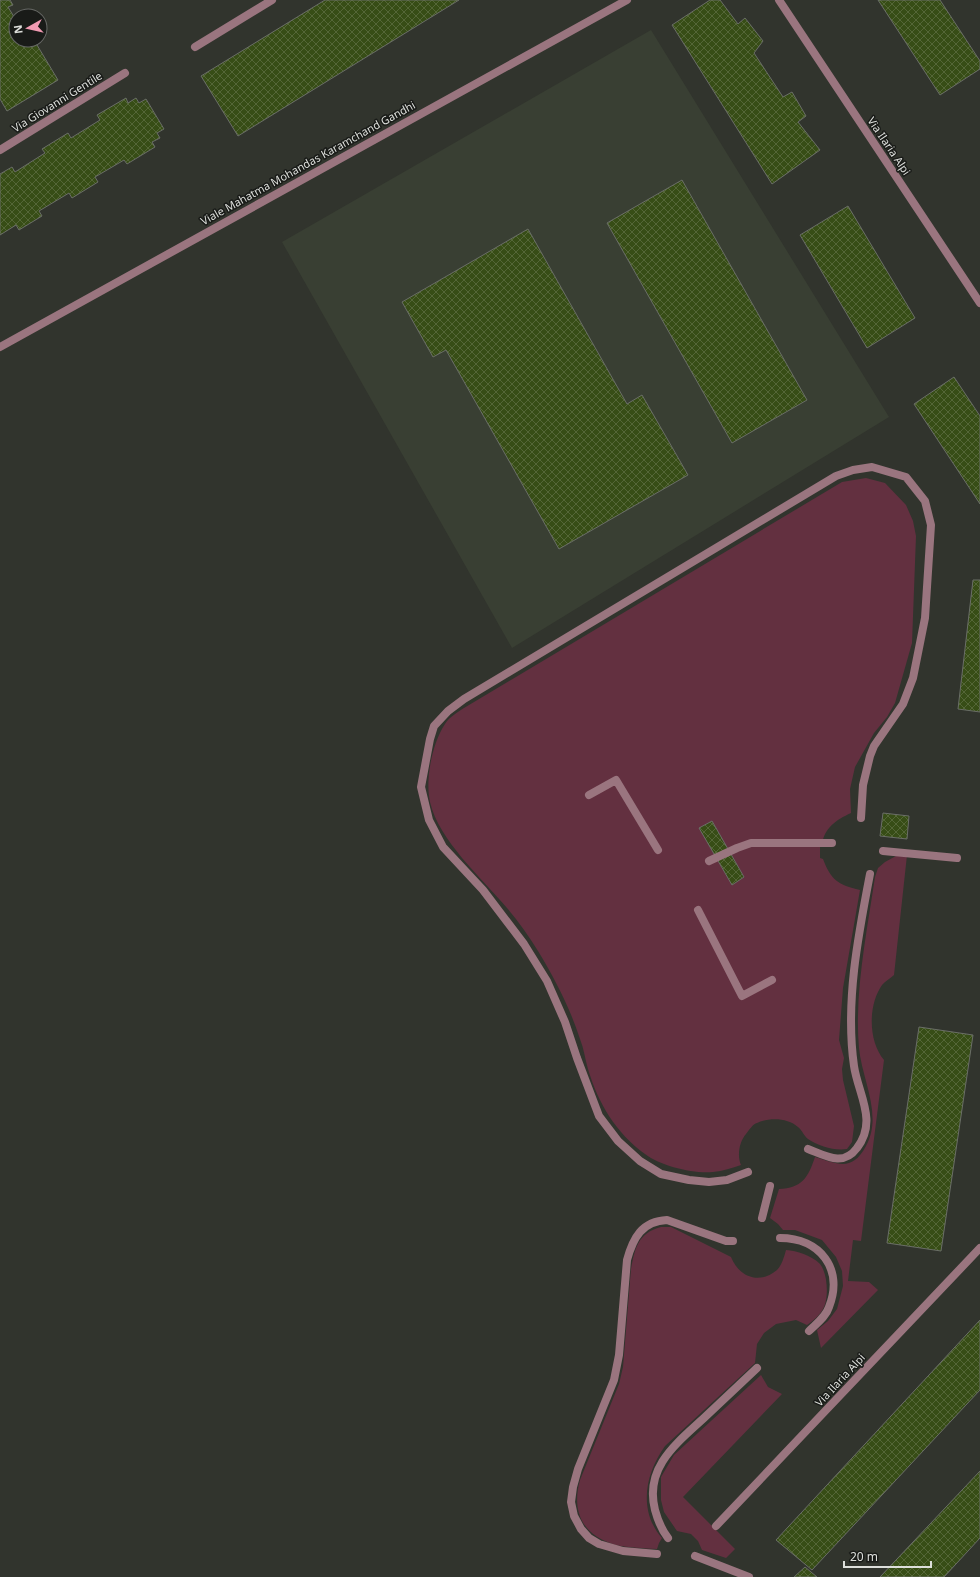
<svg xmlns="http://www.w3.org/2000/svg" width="980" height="1577" font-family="'Noto Sans',sans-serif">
<defs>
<pattern id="building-cross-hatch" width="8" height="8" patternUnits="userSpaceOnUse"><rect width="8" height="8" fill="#374d16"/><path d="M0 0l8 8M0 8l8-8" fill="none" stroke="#546637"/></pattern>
</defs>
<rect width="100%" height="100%" fill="#31342d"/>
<!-- built -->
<path fill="#393f33" d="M651,30L889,417L512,648L282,242Z"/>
<!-- grass -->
<path fill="#633040" d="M866,478L885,483L906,505L913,521L916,536L912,643L895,703L887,717L874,733L855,767L850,789L851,813C836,820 824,828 822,845H820V858L823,859C831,880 838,885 860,890L843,988L839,1040L844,1058L842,1069L843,1080L854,1126L852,1142L847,1149C834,1151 819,1146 808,1139C804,1136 802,1130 798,1127C788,1118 770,1117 757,1123C753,1124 749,1130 746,1134C739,1142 737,1156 741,1165C732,1168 723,1171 713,1172C693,1174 661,1166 645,1154C616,1133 598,1103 588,1069C585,1059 584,1049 580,1039C570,1008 555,979 538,951C529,936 518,921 507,908C482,878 439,841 430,802C425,779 432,744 445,724C449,717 458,712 464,708L842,482Z
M907,855L894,975C891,978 885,981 882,985C868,1005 868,1041 884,1060L861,1241L853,1240L848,1281L869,1282L878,1290L821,1348L817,1330L828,1321L837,1309L843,1286L842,1271L836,1257L822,1240L795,1230H783L778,1224L770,1218L779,1189C802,1188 808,1178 815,1157C838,1164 852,1172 866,1146C883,1115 862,1080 859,1048C854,994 867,931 875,877L878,868L885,862L896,856Z
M661,1227H671L731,1257C739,1277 759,1285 777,1270C782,1265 784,1257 786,1250C797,1251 811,1255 820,1264C828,1274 829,1299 823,1309C819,1316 814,1320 807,1325L796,1320L776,1324L764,1333L757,1344L755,1363L665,1446C645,1474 638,1511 662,1538L659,1543L657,1549C644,1548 629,1548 616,1545C583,1536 571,1512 580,1480L619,1384L623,1367L631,1269C635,1248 638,1233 661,1227Z
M761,1375L768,1387L782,1394L683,1497L735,1549L726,1558L702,1550L698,1541L691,1534L677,1531L664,1512L661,1500V1477L674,1455Z"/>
<!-- building -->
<path fill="url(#building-cross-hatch)" stroke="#6a6e67" d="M0,0H10L13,5L8,7L16,20V40H34L58,80L7,111L0,99Z
M325,0H459L238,136L201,76Z
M710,0H720L738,24L745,18L763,41L754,53L783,97L792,92L806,116L798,122L820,150L772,184L672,25Z
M878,0H940L980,61V69L940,95Z
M126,98L128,103L136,98L139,103L146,99L164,129L157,133L160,138L152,142L155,147L127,164L124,160L107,170L95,177L98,182L72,198L69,193L39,211L42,216L19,230L16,225L0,235V174L12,167L15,172L45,153L42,149L68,133L71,138L100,120L97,115Z
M682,180L807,400L732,443L607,223Z
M848,206L915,318L867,348L800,235Z
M528,229L627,404L642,395L688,475L559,549L446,350L433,357L402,302Z
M954,377L980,416V504L914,404Z
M973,580H980V712L958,709Z
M883,813L909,816L907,839L880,836Z
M712,821L744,877L732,885L699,828Z
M919,1027L973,1035L941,1251L887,1243Z
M980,1320V1390L812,1570L776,1540Z
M980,1471V1538L944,1577H880Z
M805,1567L817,1577H794Z"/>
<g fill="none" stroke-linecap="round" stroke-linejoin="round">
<!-- lane -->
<path stroke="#9a757f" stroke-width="8" d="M195,47L272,0
M0,150L125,73"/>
<!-- street -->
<path stroke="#9a757f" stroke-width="8" d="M779,0L980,303
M0,347L627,0
M589,795L616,780L658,850
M883,851L957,858
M709,861L737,848L751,843H832
M698,910L742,996L772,980
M808,1149C826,1156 843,1167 857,1148C878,1121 858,1094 854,1066C845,1003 858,936 870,874
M748,1172L727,1180L709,1182L689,1180L661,1174L640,1161L618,1141L599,1116L577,1058L565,1022L547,981L524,944L483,890L443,847L429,820L421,787L430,739L434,726L448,711L464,699L836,476L853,470L872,467L906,477L925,501L931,525L925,618L913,678L903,704L874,746L870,756L863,785L861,818
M762,1218L770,1186
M780,1238C820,1238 844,1269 829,1307C826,1317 816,1324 809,1331
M716,1526L980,1248
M668,1538C661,1529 658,1521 655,1510C644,1467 677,1443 705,1417C723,1400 740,1384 757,1368
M657,1554L623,1551L599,1544L589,1538L581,1529L574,1516L571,1502L573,1487L578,1469L614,1380L619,1355L627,1260C633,1238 642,1221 667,1220L726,1241H733
M695,1556L749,1577"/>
</g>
<g text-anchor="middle" stroke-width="3" stroke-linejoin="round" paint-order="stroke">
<!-- street labels -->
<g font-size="11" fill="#dddfdb" stroke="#191b18">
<text transform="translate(57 102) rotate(-32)" y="4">Via Giovanni Gentile</text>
<text transform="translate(889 146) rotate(56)" y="4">Via Ilaria Alpi</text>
<text transform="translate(308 163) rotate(-29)" y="4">Viale Mahatma Mohandas Karamchand Gandhi</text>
<text transform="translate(840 1380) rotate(-47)" y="4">Via Ilaria Alpi</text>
</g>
</g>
<!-- north arrow -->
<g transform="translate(28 28) rotate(262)"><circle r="19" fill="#191b18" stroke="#676966"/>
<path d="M0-3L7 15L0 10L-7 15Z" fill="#f19ab2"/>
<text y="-6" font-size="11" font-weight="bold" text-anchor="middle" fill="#dddfdb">N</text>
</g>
<!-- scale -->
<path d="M844 1561v6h87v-6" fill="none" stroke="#dddfdb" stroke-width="2"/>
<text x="850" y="1561" font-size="12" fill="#dddfdb" stroke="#191b18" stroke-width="3" paint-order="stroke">20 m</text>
</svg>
